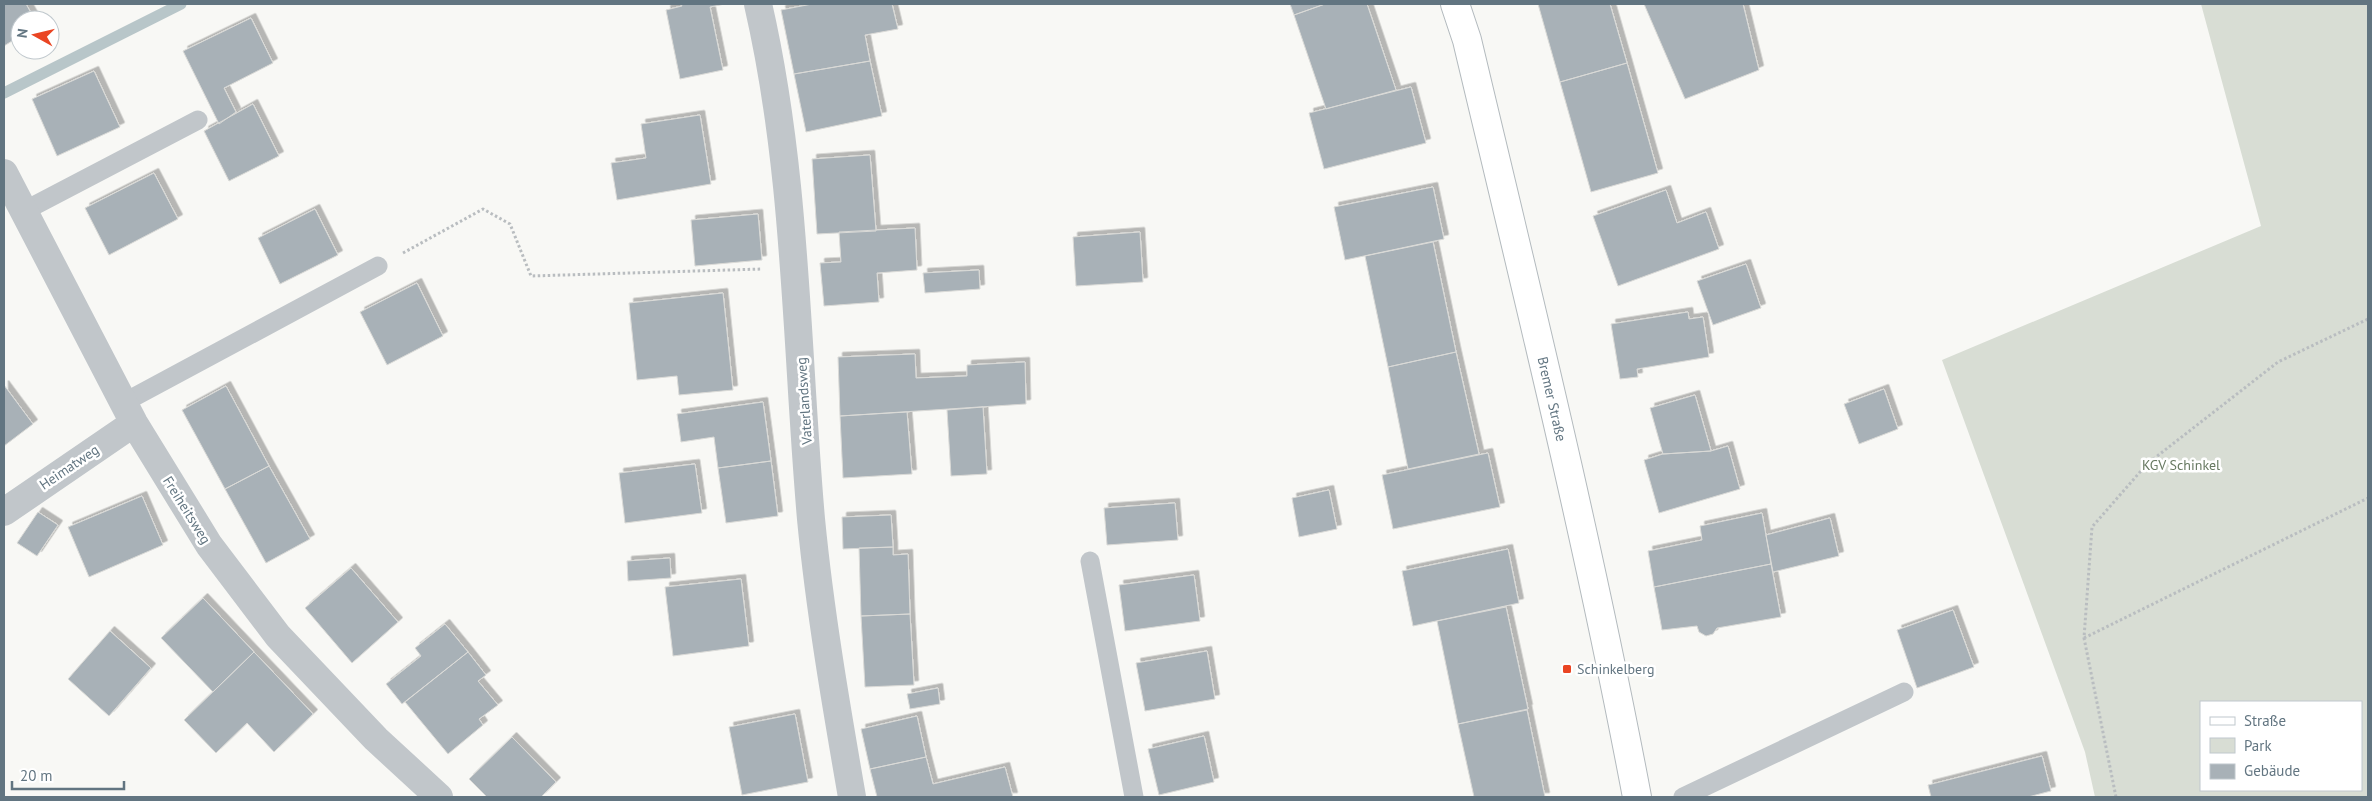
<svg xmlns="http://www.w3.org/2000/svg" width="2372" height="801" font-family="'PT Sans',sans-serif">
<defs>
<filter id="shadow"><feDropShadow dx="4.5" dy="-4.5" stdDeviation="0" flood-color="#0004"/></filter>
</defs>
<rect width="100%" height="100%" fill="#f8f8f5"/>
<!-- green -->
<path fill="#d8ddd4" fill-rule="evenodd" d="M2201,4H2368V797H2095L2085,752L1942,360L2261,226ZM2201,702H2361V790H2201Z"/>
<g fill="none" stroke-linecap="round" stroke-linejoin="round">
<!-- stream -->
<path stroke="#b8c6c9" stroke-width="11" d="M4,93L181,4"/>
</g>
<!-- building -->
<path fill="#a8b1b7" stroke="#dadad7" filter="url(#shadow)" d="M4,4H26L35,20H20V36L4,46Z
M681,4H725L710,7L723,70L680,79L666,10L682,6Z
M812,4H892L898,29L865,35L870,61L794,74L781,10Z
M1290,4H1325L1294,15Z
M1325,4H1367L1396,90L1326,109L1294,15Z
M1538,4H1610L1627,63L1560,82Z
M1644,4H1743L1759,70L1685,99Z
M251,18L273,63L224,88L236,112L219,124L183,51Z
M870,61L882,116L806,132L794,74Z
M1627,63L1658,173L1591,192L1560,82Z
M94,71L120,127L57,156L32,99Z
M1411,87L1426,143L1324,169L1309,113Z
M253,104L279,156L229,181L204,131Z
M700,115L711,184L617,200L611,163L646,158L641,124Z
M870,155L876,231L817,234L812,159Z
M154,173L178,219L109,255L85,208Z
M1433,187L1444,239L1345,260L1334,207Z
M1666,190L1677,223L1706,212L1719,249L1618,286L1593,216Z
M315,209L338,255L280,284L258,238Z
M758,214L762,260L695,266L691,220Z
M915,228L917,270L877,273L879,302L824,306L820,263L841,262L839,232Z
M1140,232L1143,282L1076,286L1073,237Z
M1433,242L1456,352L1388,367L1365,256Z
M1746,264L1761,308L1713,325L1697,281Z
M979,270L980,289L925,293L923,273Z
M417,283L443,336L387,365L360,312Z
M723,293L733,390L679,395L677,376L637,380L629,303Z
M1688,312L1689,319L1703,317L1709,357L1637,369L1638,377L1620,379L1611,324Z
M1456,352L1479,454L1408,469L1388,367Z
M915,354L916,378L967,376V365L1025,362L1026,404L840,416L838,357Z
M4,385L33,424L4,446Z
M226,386L269,466L225,489L182,410Z
M1884,389L1898,429L1859,444L1844,404Z
M1695,395L1711,451L1663,454L1650,408Z
M763,402L771,461L718,468L714,437L681,442L677,414Z
M983,407L987,474L951,476L947,410Z
M907,412L912,474L843,478L840,416Z
M1728,446L1740,489L1659,513L1644,460L1663,454L1711,451Z
M1488,453L1500,507L1393,529L1382,475Z
M771,461L778,516L726,523L718,468Z
M695,464L702,513L625,523L619,473Z
M269,466L310,539L266,563L225,489Z
M1329,490L1337,529L1299,537L1292,498Z
M142,496L163,545L89,577L68,527Z
M1175,503L1178,540L1107,545L1104,508Z
M38,512L58,525L37,556L17,543Z
M1762,513L1771,564L1654,587L1648,551L1702,540L1700,526Z
M891,515L893,547L843,549L842,517Z
M1830,518L1839,556L1773,572L1766,535Z
M893,547V555L908,554L910,614L861,616L859,548Z
M1508,549L1519,603L1413,626L1402,571Z
M670,558L671,578L628,581L627,561Z
M1771,564L1781,617L1717,628L1713,634L1706,636L1699,632L1697,626L1662,630L1654,587Z
M351,568L398,622L352,663L305,608Z
M1194,575L1200,621L1125,631L1119,585Z
M741,579L749,646L673,656L665,587Z
M203,598L254,652L213,692L161,638Z
M1506,607L1528,709L1458,724L1437,621Z
M1953,610L1974,667L1917,688L1897,630Z
M910,614L914,685L865,687L861,616Z
M445,624L468,652L402,704L386,684L421,656L415,648Z
M110,631L151,668L109,716L68,679Z
M1207,651L1215,699L1145,711L1136,663Z
M254,652L313,714L274,752L247,723L216,753L184,720Z
M468,652L486,675L478,681L498,705L479,719L483,725L448,754L405,702Z
M938,688L940,704L910,709L907,694Z
M1527,710L1545,797H1474L1458,724Z
M795,714L808,782L742,795L729,727Z
M917,716L926,757L870,769L861,729Z
M1204,736L1214,782L1159,795L1148,749Z
M512,737L556,782L541,797H487L469,779Z
M2042,756L2051,791L2028,797H1931L1928,785Z
M926,757L933,784L1005,767L1013,797H877L870,769Z"/>
<g fill="none" stroke-linecap="round" stroke-linejoin="round">
<defs>
<path id="secondary" d="M1455,4L1467,40C1527,292 1589,543 1637,797"/>
</defs>
<!-- secondary casing -->
<use href="#secondary" stroke="#b3babe" stroke-width="30"/>
<!-- path -->
<path stroke="#b9bdc0" stroke-width="3" stroke-dasharray="2.5 2.5" stroke-linecap="butt" d="M403,253L483,209L510,224L531,276L762,269
M2084,638L2368,498
M2116,797L2084,638L2092,527L2147,464L2278,362L2368,319"/>
<!-- lane -->
<path stroke="#c1c6ca" stroke-width="19" d="M24,211L198,120
M123,403L378,266
M1090,561L1134,797
M1683,797L1904,692"/>
<!-- street -->
<path stroke="#c1c6ca" stroke-width="28" d="M758,4C797,173 796,347 811,519C820,612 836,705 852,797
M4,173L134,423L209,545L278,636L376,739L439,797
M4,512L134,423"/>
<!-- secondary -->
<use href="#secondary" stroke="#fff" stroke-width="28"/>
</g>
<!-- markers -->
<rect fill="#ea4523" stroke="#fff" stroke-width="2" x="1562" y="664" width="10" height="10" rx="2.5"/>
<g text-anchor="middle" stroke-width="5" stroke-linejoin="round" paint-order="stroke">
<!-- street labels -->
<g font-size="14" fill="#627581" stroke="#fff">
<text transform="translate(1552 399) rotate(77)" y="5">Bremer Straße</text>
<text transform="translate(804 401) rotate(-94)" y="5">Vaterlandsweg</text>
<text transform="translate(69 467) rotate(-34)" y="5">Heimatweg</text>
<text transform="translate(187 510) rotate(58)" y="5">Freiheitsweg</text>
</g>
<!-- park labels -->
<g font-size="14" fill="#677961" stroke="#fff">
<text x="2181" y="470">KGV Schinkel</text>
</g>
<!-- poi labels -->
<g font-size="14" fill="#627581" stroke="#fff" text-anchor="start">
<text x="1577" y="674">Schinkelberg</text>
</g>
</g>
<!-- border -->
<rect width="2372" height="801" fill="none" stroke="#627581" stroke-width="10"/>
<!-- legend -->
<rect x="2200" y="701" width="162" height="90" fill="#ffffff" stroke="#c0c8cd"/>
<rect x="2210" y="717" width="25" height="8" fill="#ffffff" stroke="#c0c8cd"/>
<text x="2244" y="726" font-size="15" fill="#627581">Straße</text>
<rect x="2210" y="738" width="25" height="15" fill="#d8ddd4" stroke="#c0c8cd"/>
<text x="2244" y="751" font-size="15" fill="#627581">Park</text>
<rect x="2210" y="764" width="25" height="15" fill="#a8b1b7" stroke="#c0c8cd"/>
<text x="2244" y="776" font-size="15" fill="#627581">Gebäude</text>
<!-- north arrow -->
<g transform="translate(35 35) rotate(278)"><circle r="24" fill="#ffffff" stroke="#c0c8cd"/>
<path d="M0-4L9 19L0 12L-9 19Z" fill="#ea4523"/>
<text y="-8" font-size="14" font-weight="bold" text-anchor="middle" fill="#627581">N</text>
</g>
<!-- scale -->
<path d="M12 781v8h112v-8" fill="none" stroke="#627581" stroke-width="2.5"/>
<text x="20" y="781" font-size="15" fill="#627581" stroke="#ffffff" stroke-width="4" paint-order="stroke">20 m</text>
</svg>
